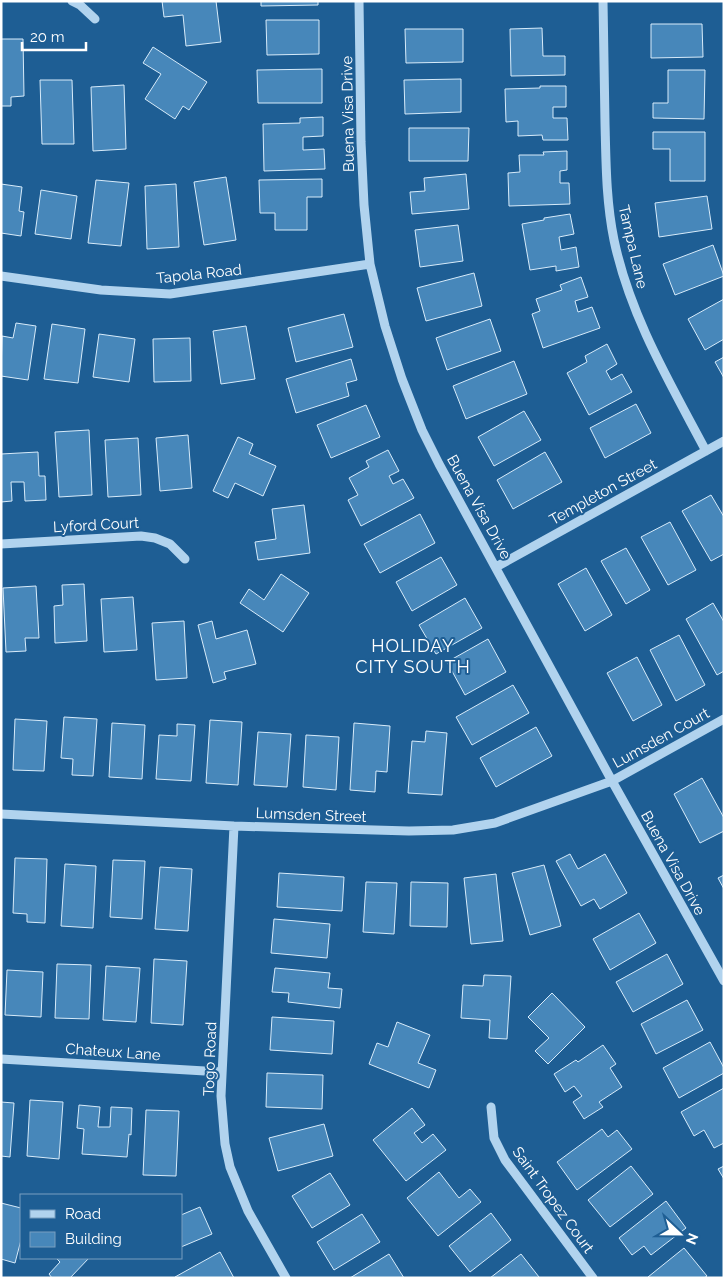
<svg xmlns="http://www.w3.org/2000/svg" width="725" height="1279" font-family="Raleway,sans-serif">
<rect width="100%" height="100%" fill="#1e5e94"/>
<!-- building -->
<path fill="#4787ba" stroke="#d7ebfa" d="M162,1H216L221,42L186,46L183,15L164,17Z
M261,1H318V5L261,6Z
M266,20H319V54L267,55Z
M651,24H702L703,57L651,58Z
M542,28L543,56H565V75L511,76L510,29Z
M405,29H463V62L406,63Z
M1,39H23L24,96L11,97V106H1Z
M153,47L207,82L189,110L183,106L175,119L145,99L161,74L143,63Z
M322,69V103H258L257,70Z
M668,70H705L704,119L653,118V103H668Z
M461,79V112L405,114L404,80Z
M40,80H72L74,144H42Z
M124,85L126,149L93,151L91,87Z
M540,86H566V107H553V118H567L568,140H543L542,135L518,136V121L506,122L505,89L540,88Z
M323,117V136L303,137V150L324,149L325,169L264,171L263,124L300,123V118Z
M409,128H469L468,161H409Z
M653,132H705V181H670V149H653Z
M567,151V170L560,171V183H569L570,204L509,206L508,173L520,172L519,155H544L543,152Z
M466,174L469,209L412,214L410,192L425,191L424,178Z
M226,177L236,240L204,245L194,182Z
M322,179V197H307V230H275V213H260L259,180Z
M96,180L129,183L121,246L88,243Z
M1,184L22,187L19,211L24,212L21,236L1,233Z
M176,184L179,247L147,249L145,186Z
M41,190L77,196L71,239L35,234Z
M707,196L712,229L659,237L655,203Z
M570,214L574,234L559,237L561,250L576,247L579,267L556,271V266L530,270L522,224L544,220V218Z
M458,225L463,261L420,267L415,230Z
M713,245L724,276L675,295L663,264Z
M474,273L482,306L426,321L417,288Z
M581,277L588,297L575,301L578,312L592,307L600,328L543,348L532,314L540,311L536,299L562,290L560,285Z
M724,299V339L705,350L688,319Z
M344,314L353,347L296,362L288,328Z
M490,319L501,351L447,370L436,338Z
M16,323L36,326L28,380L1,376L2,336L13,338Z
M52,324L85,329L78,383L44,379Z
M246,326L255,379L221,384L213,331Z
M99,334L135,339L129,382L93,377Z
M190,338L191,381L154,382L153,339Z
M607,344L617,364L606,371L611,380L622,374L632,392L589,415L567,373L587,362L585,356Z
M724,357V378L715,362Z
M351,359L357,380L346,383L349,396L296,413L286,379Z
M514,361L527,394L466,419L453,386Z
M636,404L651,433L605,458L590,428Z
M366,405L380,437L331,458L317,425Z
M524,411L541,440L494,466L478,437Z
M89,430L92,495L59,497L55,432Z
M188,435L192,488L160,491L156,438Z
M238,437L253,444L249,454L276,466L263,496L235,483L228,498L213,491Z
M138,438L141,495L108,497L105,440Z
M388,450L399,471L389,476L393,484L403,479L414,498L361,526L348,500L358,495L349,478L369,467L366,461Z
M38,452L39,476H45L46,500L25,501L24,482H11L12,501L1,502V454Z
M545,452L562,482L513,509L497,480Z
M711,495L724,517V554L711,561L682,511Z
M304,505L310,553L258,560L255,542L276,539L272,509Z
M420,514L435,543L380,573L364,544Z
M670,522L696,570L668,585L641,537Z
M626,548L650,590L626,604L601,561Z
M441,557L457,585L412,611L396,582Z
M586,568L612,615L585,631L558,584Z
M281,574L309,593L283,632L240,603L249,589L264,600Z
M84,584L87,641L55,643L54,606L63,605L62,585Z
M36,586L39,638H25L26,651L6,652L3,588Z
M133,597L137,650L104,652L101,599Z
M465,598L482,628L436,654L419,625Z
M713,603L724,622V671L717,675L686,619Z
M184,621L187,678L156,680L152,623Z
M212,621L216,639L247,630L256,664L224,672L226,679L213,683L198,625Z
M679,635L705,685L676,701L650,650Z
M488,639L506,672L465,695L447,662Z
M637,657L662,705L633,721L607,673Z
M513,685L529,713L472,745L456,717Z
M64,717L97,719L93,776L72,775L73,759L61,758Z
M15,719L47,721L44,771L13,770Z
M210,720L242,722L238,785L206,783Z
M112,723L145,725L142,779L109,777Z
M354,723L390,726L387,772L376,771L375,792L350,790Z
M177,724L195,725L191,781L156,779L159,735L177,736Z
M536,727L552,756L496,787L480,758Z
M426,731L447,733L442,795L408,793L412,741L425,742Z
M258,732L291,734L287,787L254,785Z
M306,735L339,737L336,790L303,787Z
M702,778L724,818V831L700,843L674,794Z
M570,854L578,869L605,854L627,893L600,909L594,899L581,906L556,861Z
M15,858L47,859L45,923L27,922V914L13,913Z
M113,860L145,861L142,919L110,917Z
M65,864L96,866L93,928L61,926Z
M544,865L561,926L530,935L512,873Z
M160,867L192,869L188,931L155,929Z
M279,873L344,877L342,911L277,907Z
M496,874L503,941L471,944L464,878Z
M724,875V889L718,878Z
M366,882L397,883L394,934L363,932Z
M411,882L448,883L447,927L410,926Z
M639,913L656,943L610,970L593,939Z
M274,919L330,924L327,958L271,953Z
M667,954L683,984L633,1012L616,982Z
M154,959L187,961L183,1025L151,1023Z
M57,964L91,965L89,1019L55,1018Z
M106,966L140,968L136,1022L103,1020Z
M275,968L330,973L328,988L342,989L340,1008L288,1002L289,993L272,992Z
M7,970L43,972L41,1017L5,1015Z
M484,975L511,976L507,1039L489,1038L490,1020L461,1018L463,985L483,986Z
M552,993L585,1027L548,1064L535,1051L549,1038L528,1017Z
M687,1000L703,1030L656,1054L641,1024Z
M272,1017L334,1021L332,1054L270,1050Z
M397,1022L430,1035L418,1063L436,1070L429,1088L369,1064L377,1043L388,1047Z
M710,1042L724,1068V1073L679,1098L663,1068Z
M603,1045L616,1064L610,1068L622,1087L599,1102L603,1107L584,1119L573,1102L582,1096L574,1086L565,1092L554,1074L576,1060L578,1062Z
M267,1073L323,1075L322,1109L266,1107Z
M724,1088V1143L714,1148L704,1130L694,1136L681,1112Z
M30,1100L63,1102L59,1159L27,1156Z
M1,1102L14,1103L10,1157L1,1156Z
M79,1105L100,1107L98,1127H110L111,1107L132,1108L131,1135L129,1134L127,1157L82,1154L84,1129L77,1128Z
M412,1108L425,1125L414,1133L422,1143L433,1134L446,1150L406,1181L373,1140Z
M146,1110L179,1111L176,1176L143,1175Z
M324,1124L333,1156L278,1171L269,1138Z
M602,1129L608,1137L617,1130L632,1149L577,1190L557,1162Z
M631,1166L653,1194L610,1227L588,1200Z
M724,1166V1179L718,1169Z
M439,1172L459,1198L470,1189L481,1202L438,1236L407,1198Z
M330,1173L350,1205L312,1228L292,1196Z
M666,1201L686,1228L651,1255L644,1246L632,1255L619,1238Z
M1,1203L21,1208V1240L15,1263L1,1259Z
M200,1207L212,1234L181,1247V1215Z
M491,1213L511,1240L470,1272L449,1246Z
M362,1214L380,1242L334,1270L317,1242Z
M684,1248L707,1276L704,1278H649L648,1277Z
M220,1252L234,1278H175V1277Z
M389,1254L404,1278H350Z
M521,1254L539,1277L538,1278H490Z
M56,1258H89L70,1278H52L49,1274L60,1262Z"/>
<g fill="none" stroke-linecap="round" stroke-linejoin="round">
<!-- minor -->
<path stroke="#b1d3ee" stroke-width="9" d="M72,1L80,5L95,19
M359,1L361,142L364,205L370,264L385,326L402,379L422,430L439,464L612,781L724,981
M603,1C604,42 604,82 605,123C606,162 606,201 614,240C630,316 670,383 706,451
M1,276L101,290L170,294L370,264
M1,544L141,536L155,538L170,544L185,559
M496,567L724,441
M1,814L234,826L409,831L453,830L495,823L612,781L724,719
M234,826L221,1096L225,1144L230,1167L248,1211L286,1278
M1,1059L222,1072
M491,1107L494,1138L505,1160L593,1278"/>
</g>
<g text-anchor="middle" stroke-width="4" stroke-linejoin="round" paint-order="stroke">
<!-- street labels -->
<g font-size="15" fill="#fff" stroke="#1e5e94">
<text transform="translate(348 114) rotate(-91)" y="5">Buena Visa Drive</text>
<text transform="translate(633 247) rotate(77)" y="5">Tampa Lane</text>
<text transform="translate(199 274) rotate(-6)" y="5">Tapola Road</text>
<text transform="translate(603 492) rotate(-29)" y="5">Templeton Street</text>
<text transform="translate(479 507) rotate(61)" y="5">Buena Visa Drive</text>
<text transform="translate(96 525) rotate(-3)" y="5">Lyford Court</text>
<text transform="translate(661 738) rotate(-29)" y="5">Lumsden Court</text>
<text transform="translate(311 815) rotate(2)" y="5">Lumsden Street</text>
<text transform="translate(673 863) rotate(61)" y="5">Buena Visa Drive</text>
<text transform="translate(113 1052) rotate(4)" y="5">Chateux Lane</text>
<text transform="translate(210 1059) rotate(-88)" y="5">Togo Road</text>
<text transform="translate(553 1200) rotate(54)" y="5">Saint Tropez Court</text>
</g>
<!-- quarter labels -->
<g font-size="18" letter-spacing="1" fill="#fff" stroke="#1e5e94">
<text x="413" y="652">HOLIDAY<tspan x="413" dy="21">CITY SOUTH</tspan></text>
</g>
</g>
<!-- border -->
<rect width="725" height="1279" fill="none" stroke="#ffffff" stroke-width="5"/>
<!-- legend -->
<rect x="20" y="1194" width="162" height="65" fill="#1e5e94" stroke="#789ebf"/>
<rect x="30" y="1210" width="25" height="8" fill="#b1d3ee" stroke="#789ebf"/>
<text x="65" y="1219" font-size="15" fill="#ffffff">Road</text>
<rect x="30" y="1232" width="25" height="15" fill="#4787ba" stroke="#789ebf"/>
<text x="65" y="1244" font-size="15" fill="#ffffff">Building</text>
<!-- north arrow -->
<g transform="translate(680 1234) rotate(112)" stroke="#1e5e94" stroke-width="4" paint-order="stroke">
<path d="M0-4L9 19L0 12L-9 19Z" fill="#ffffff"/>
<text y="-8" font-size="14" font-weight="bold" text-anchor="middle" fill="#ffffff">N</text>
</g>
<!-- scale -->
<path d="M22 42v8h64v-8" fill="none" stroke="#ffffff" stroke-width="2.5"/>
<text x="30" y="42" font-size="15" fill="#ffffff" stroke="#1e5e94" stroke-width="4" paint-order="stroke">20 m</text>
</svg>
